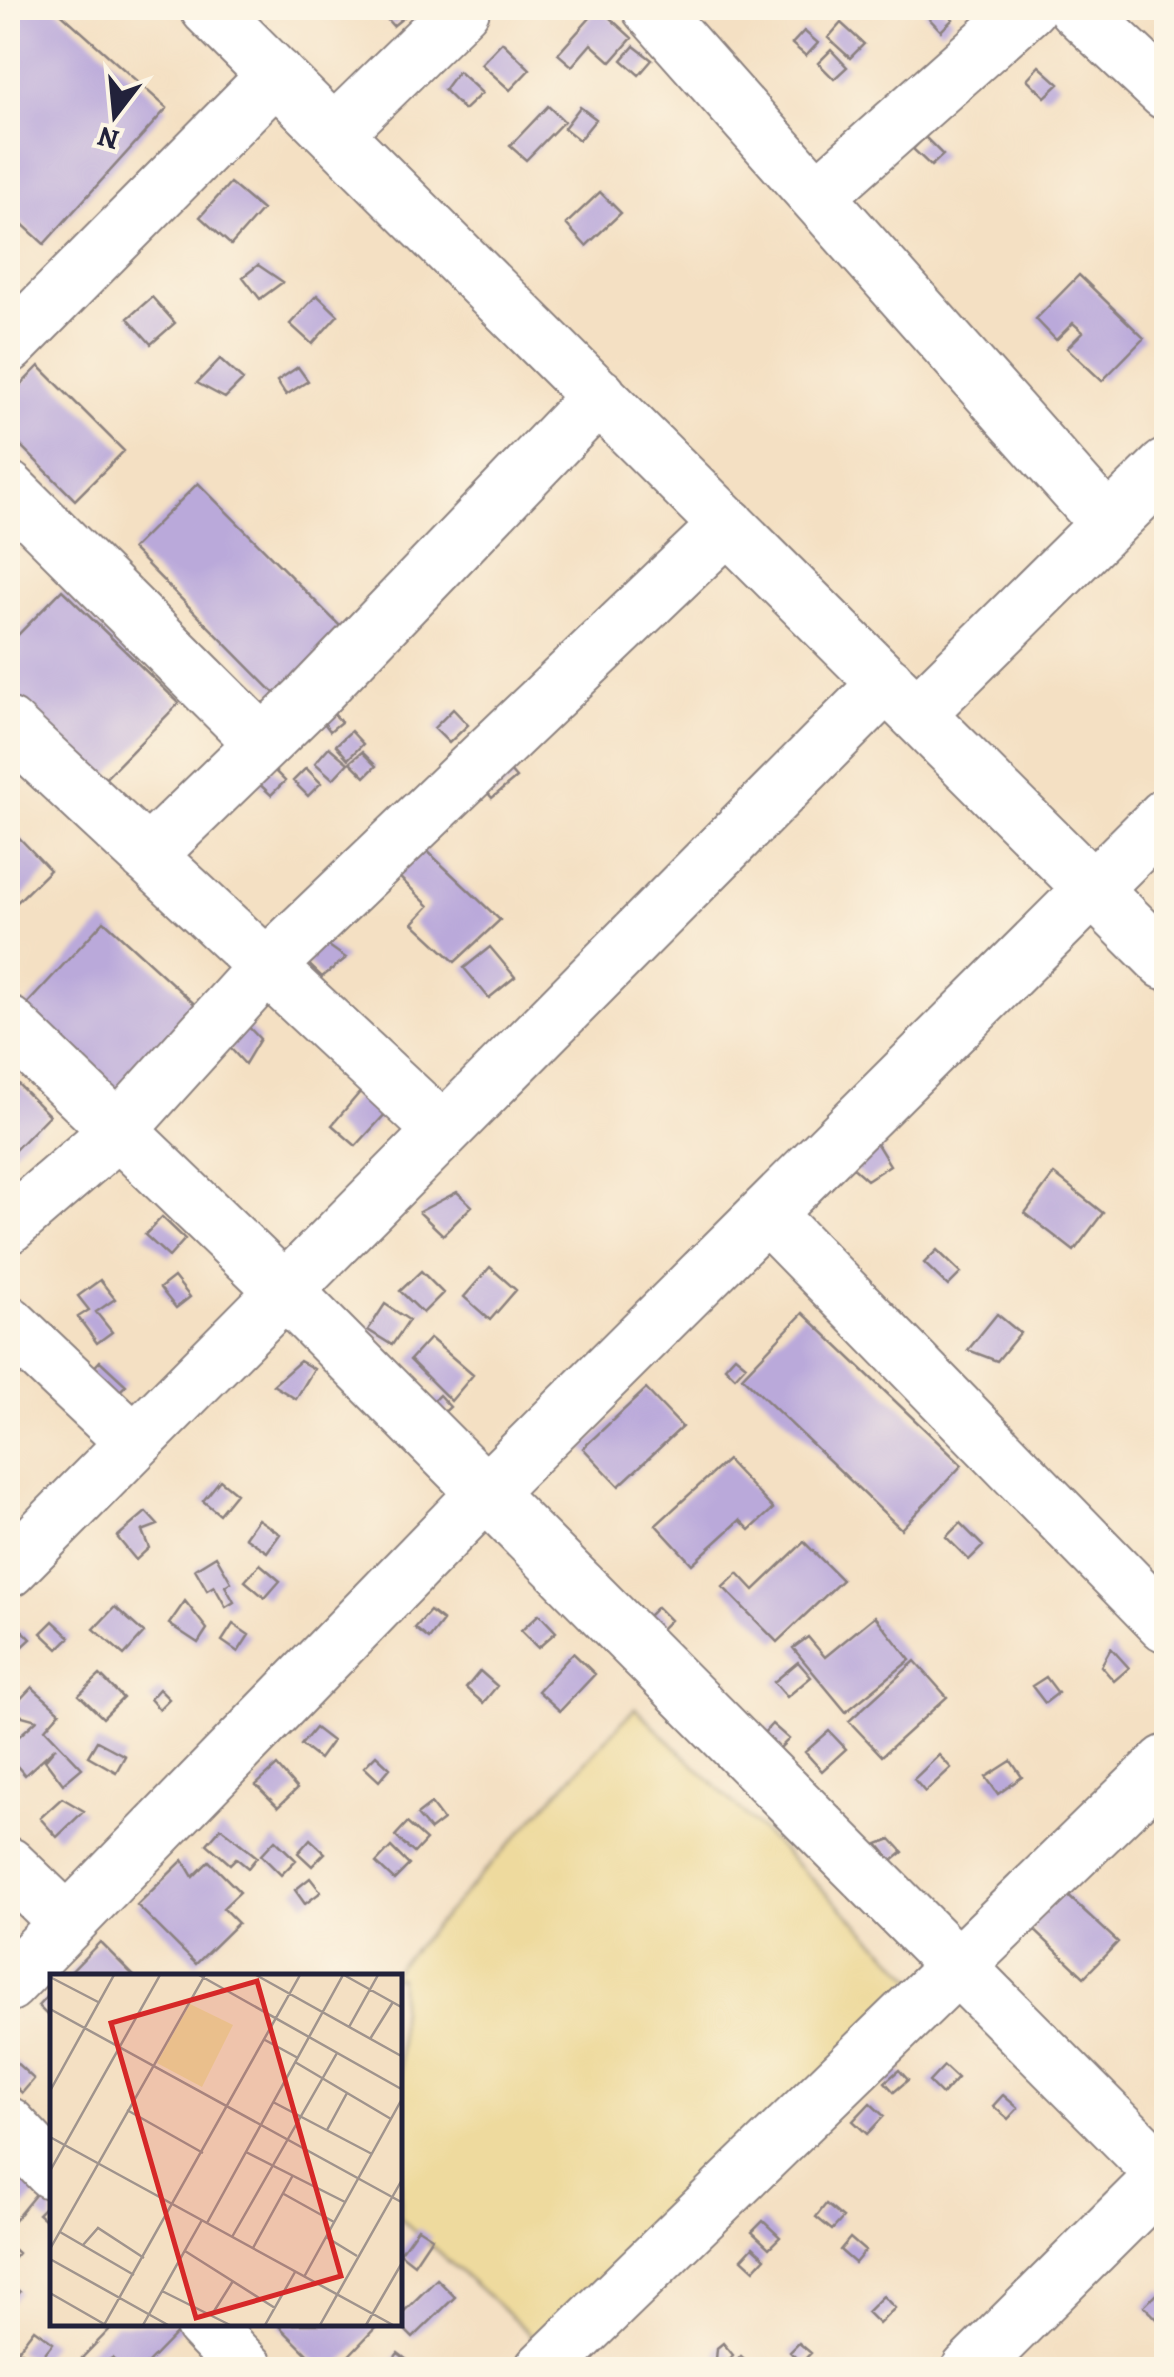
<svg xmlns="http://www.w3.org/2000/svg" width="1174" height="2377" font-family="Alegreya,serif">
<rect width="100%" height="100%" fill="#fcf5e5"/>
<filter id="ink" filterUnits="userSpaceOnUse"><feTurbulence type="fractalNoise" baseFrequency=".01" numOctaves="2"/><feDisplacementMap in="SourceGraphic" scale="20" xChannelSelector="R" yChannelSelector="G"/><feConvolveMatrix kernelMatrix="1 2 1 2 8 2 1 2 1" color-interpolation-filters="sRGB"/></filter>
<filter id="wash" filterUnits="userSpaceOnUse"><feTurbulence type="fractalNoise" baseFrequency=".0048" numOctaves="4" result="noise"/><feDisplacementMap in="SourceGraphic" scale="40" xChannelSelector="R" yChannelSelector="G"/><feGaussianBlur stdDeviation="2.25" result="paint"/><feColorMatrix in="noise" values="0 0 0 0 0 0 0 0 0 0 0 0 0 0 0 0 0 1.4 0 .05"/><feComposite in="paint" operator="in"/></filter>
<g filter="url(#wash)">
<rect width="100%" height="100%" fill="#f4e0c3"/>
<!-- sand -->
<path fill="#eeda9e" stroke="#887e6c" stroke-width="2.5" d="M635,1708L918,1982L548,2350L400,2218V1977H388Z"/>
<g id="blocks">
<!-- building -->
<path fill="#baa9da" d="M26,8H55L167,108L44,244L8,211V28Z
M377,8H415L393,26Z
M599,8L632,38L611,62L591,44L572,66L558,54Z
M758,8H779L767,18Z
M930,8H941L953,19L941,31L924,13Z
M841,23L864,44L850,58L828,38Z
M804,31L818,43L806,56L792,44Z
M502,42L530,69L510,90L481,64Z
M634,46L652,60L639,75L622,60Z
M831,50L847,67L834,79L818,63Z
M1039,66L1059,84L1045,97L1027,79Z
M458,71L482,93L464,110L444,90Z
M548,106L564,121L526,160L510,146Z
M580,107L596,119L579,140L564,128Z
M925,137L943,155L931,166L913,149Z
M230,183L262,210L231,245L200,217Z
M600,192L621,213L586,246L566,224Z
M258,265L283,282L260,299L243,277Z
M1079,275L1144,338L1102,381L1067,348L1083,332L1073,323L1056,340L1036,319Z
M317,295L338,315L312,344L290,324Z
M152,297L175,323L151,344L128,318Z
M220,359L243,380L225,398L197,383Z
M39,366L124,451L75,500L8,433V398Z
M298,367L308,381L286,395L277,381Z
M198,483L353,639L286,705L132,549Z
M62,590L179,703L92,792L8,711V645Z
M328,707L341,722L330,731L318,715Z
M453,709L468,725L449,743L434,728Z
M351,731L363,744L348,759L336,745Z
M329,747L348,763L333,779L315,763Z
M362,752L376,766L365,777L350,762Z
M502,762L516,778L492,798L478,781Z
M269,765L285,781L271,795L254,779Z
M306,768L321,783L308,796L293,781Z
M8,826L50,870L8,911Z
M422,846L500,920L455,962L413,923L429,906L395,873Z
M104,921L212,1020L124,1114L16,1016Z
M319,939L346,958L322,977L298,954Z
M490,947L515,977L489,998L464,968Z
M242,1020L260,1039L245,1064L222,1039Z
M8,1074L49,1115L8,1157Z
M361,1091L386,1113L356,1146L332,1125Z
M874,1139L890,1165L867,1180L842,1158Z
M1054,1174L1103,1213L1074,1251L1025,1213Z
M457,1192L472,1206L443,1235L419,1212Z
M162,1217L185,1239L169,1257L145,1235Z
M937,1250L961,1273L948,1286L924,1263Z
M490,1267L516,1290L490,1320L464,1297Z
M421,1271L443,1293L423,1313L400,1291Z
M174,1277L190,1297L176,1308L160,1288Z
M100,1280L115,1299L96,1312L112,1332L97,1343L78,1317L89,1310L78,1296Z
M385,1304L409,1320L392,1345L368,1330Z
M803,1313L962,1465L901,1529L742,1377Z
M997,1314L1020,1333L997,1361L968,1350Z
M430,1338L473,1375L451,1401L410,1360Z
M735,1356L746,1365L735,1377L725,1367Z
M100,1361L126,1385L102,1409L77,1386Z
M300,1361L314,1369L296,1399L273,1385Z
M646,1389L682,1427L619,1486L583,1448Z
M439,1395L450,1407L441,1415L430,1404Z
M727,1460L773,1509L750,1530L740,1520L692,1564L656,1525Z
M220,1480L236,1493L219,1514L203,1501Z
M146,1512L158,1525L142,1531L149,1548L136,1560L117,1537Z
M258,1519L280,1534L267,1552L245,1537Z
M960,1523L983,1546L969,1560L946,1537Z
M804,1542L842,1580L777,1642L723,1587L738,1573L754,1590Z
M216,1556L231,1582L225,1586L234,1602L226,1607L214,1586L207,1590L195,1569Z
M260,1564L280,1581L265,1598L245,1581Z
M185,1601L207,1629L198,1643L169,1624Z
M115,1607L144,1633L124,1655L94,1629Z
M657,1607L670,1620L653,1637L640,1624Z
M430,1611L443,1621L429,1639L415,1628Z
M539,1614L556,1632L538,1648L521,1631Z
M875,1616L910,1660L846,1712L793,1648L808,1637L825,1657Z
M53,1621L70,1637L58,1649L41,1633Z
M233,1624L249,1635L238,1652L222,1641Z
M21,1629L31,1639L18,1651L9,1641Z
M1111,1648L1129,1668L1114,1681L1101,1666Z
M573,1653L595,1674L560,1711L538,1691Z
M915,1661L947,1697L882,1756L849,1721Z
M798,1662L811,1677L787,1697L774,1682Z
M480,1671L497,1686L483,1703L466,1688Z
M100,1675L123,1698L103,1718L79,1695Z
M1046,1677L1058,1693L1045,1703L1032,1686Z
M32,1687L60,1712L45,1729L82,1768L63,1784L45,1760L56,1747L25,1775L8,1756V1746L37,1720L8,1712Z
M159,1689L169,1699L159,1709L150,1699Z
M772,1724L789,1739L778,1750L762,1735Z
M315,1728L332,1741L319,1759L301,1745Z
M829,1731L846,1749L822,1771L805,1752Z
M97,1741L125,1756L116,1772L88,1756Z
M376,1755L390,1768L379,1781L364,1767Z
M939,1755L951,1768L925,1792L914,1779Z
M1011,1761L1022,1777L998,1794L986,1777Z
M277,1766L297,1789L278,1807L256,1785Z
M62,1798L84,1811L57,1837L40,1818Z
M431,1804L443,1820L430,1830L417,1815Z
M407,1823L426,1840L414,1853L395,1836Z
M221,1828L257,1857L248,1868L236,1858L230,1864L207,1844Z
M310,1839L325,1853L312,1866L298,1853Z
M891,1839L903,1852L892,1861L878,1844Z
M275,1840L296,1860L281,1875L261,1855Z
M391,1847L409,1865L394,1880L376,1863Z
M183,1860L193,1877L209,1861L240,1892L223,1908L238,1923L196,1964L137,1905Z
M310,1878L321,1892L305,1904L295,1890Z
M1063,1891L1118,1942L1084,1977L1030,1926Z
M100,1942L135,1977H66Z
M52,1991V2020L38,2006Z
M11,2058L34,2079L22,2093L8,2079Z
M944,2066L957,2078L942,2095L929,2082Z
M899,2070L908,2080L894,2092L885,2082Z
M1003,2095L1018,2108L1008,2119L993,2106Z
M870,2103L884,2116L867,2134L853,2121Z
M21,2173L40,2189L8,2228V2190Z
M49,2203L52,2206V2226L38,2214Z
M826,2204L843,2218L832,2230L816,2217Z
M763,2221L780,2237L769,2248L752,2232Z
M418,2228L432,2237L414,2264L400,2253Z
M850,2238L865,2251L855,2263L840,2250Z
M8,2244L18,2253L8,2265Z
M753,2247L765,2258L754,2270L742,2259Z
M437,2279L455,2297L413,2338L400,2325V2315Z
M8,2281L20,2292L8,2306Z
M1161,2289L1166,2295V2328L1144,2306Z
M883,2296L895,2308L879,2324L867,2312Z
M115,2324H186L141,2370H124L112,2358L94,2370L82,2358Z
M277,2324H379L335,2370H323Z
M34,2329L53,2343L37,2363L18,2350Z
M723,2343L733,2355L725,2366L716,2360L717,2348Z
M799,2343L811,2353L801,2363L790,2352Z
M398,2353L414,2365L411,2370H385Z
M741,2356L756,2370H729Z"/>
</g>
</g>
<g filter="url(#ink)">
<use href="#blocks" fill-opacity="0" stroke="#8b817f" stroke-width="2.5"/>
<g fill="none" stroke-linecap="round" stroke-linejoin="round">
<defs>
<path id="minor" d="M208,8L1166,962
M650,8L1108,524
M1076,8L1166,92
M334,133L462,8
M817,196L1028,8
M8,346L276,75
M8,489L263,743
M917,713L1166,467
M8,726L443,1131
M147,856L311,697L599,396
M8,1024L285,1291L1166,2176
M766,1214L1166,1624
M8,1226L116,1133L266,967L728,525
M8,1323L134,1442
M8,1570L887,683
M8,1865L67,1922
M8,1984L486,1492L1166,816
M8,2125L52,2171
M203,2324L247,2370
M542,2370L1166,1763
M969,2370L1166,2174"/>
</defs>
<!-- minor casing -->
<use href="#minor" stroke="#8b817f" stroke-width="59"/>
<!-- minor -->
<use href="#minor" stroke="#fff" stroke-width="55"/>
</g>
</g>
<!-- overview -->
<g transform="translate(50 1974)">
<rect width="352" height="352" fill="#f4e0c3"/>
<path d="M140,30L183,51L152,113L107,89Z" fill="#eeda9e"/>
<path fill="none" stroke="#a0948d" stroke-width="2.5" d="M149,1L353,116M206,1L353,83M294,1L353,34M0,3L50,29M0,35L353,229M299,53L328,1M320,65L343,28M215,66L248,84M245,88L341,145M0,117L64,1M223,128L322,180M77,136L153,179M277,156L297,119M0,163L343,351M196,178L295,228M0,197L110,1M232,219L284,248M157,249L293,1M10,258L84,301M182,263L287,79M276,263L307,282M33,271L48,254L94,284M203,274L243,201M0,275L155,1M135,277L225,334M0,285L118,351M254,303L353,123M112,317L180,351M0,319L54,350M161,342L183,307M54,351L250,1M93,351L152,246M215,351L245,298M270,351L353,204M316,351L353,287"/>
<path fill="#d62828" fill-opacity="0.15" stroke="#d62828" stroke-width="5" d="M207,7L291,302L146,344L61,49Z"/>
<rect width="352" height="352" fill="none" stroke="#22223b" stroke-width="5"/>
</g>
<!-- margin -->
<rect width="1174" height="2377" fill="none" stroke="#fcf5e5" stroke-width="40"/>
<!-- north arrow -->
<g transform="translate(115 115) rotate(196)" stroke="#fcf5e5" stroke-width="8" paint-order="stroke">
<path d="M0-8L18 38L0 25L-18 38Z" fill="#22223b"/>
<text y="-15" font-size="28" font-weight="bold" text-anchor="middle" fill="#22223b">N</text>
</g>
</svg>
